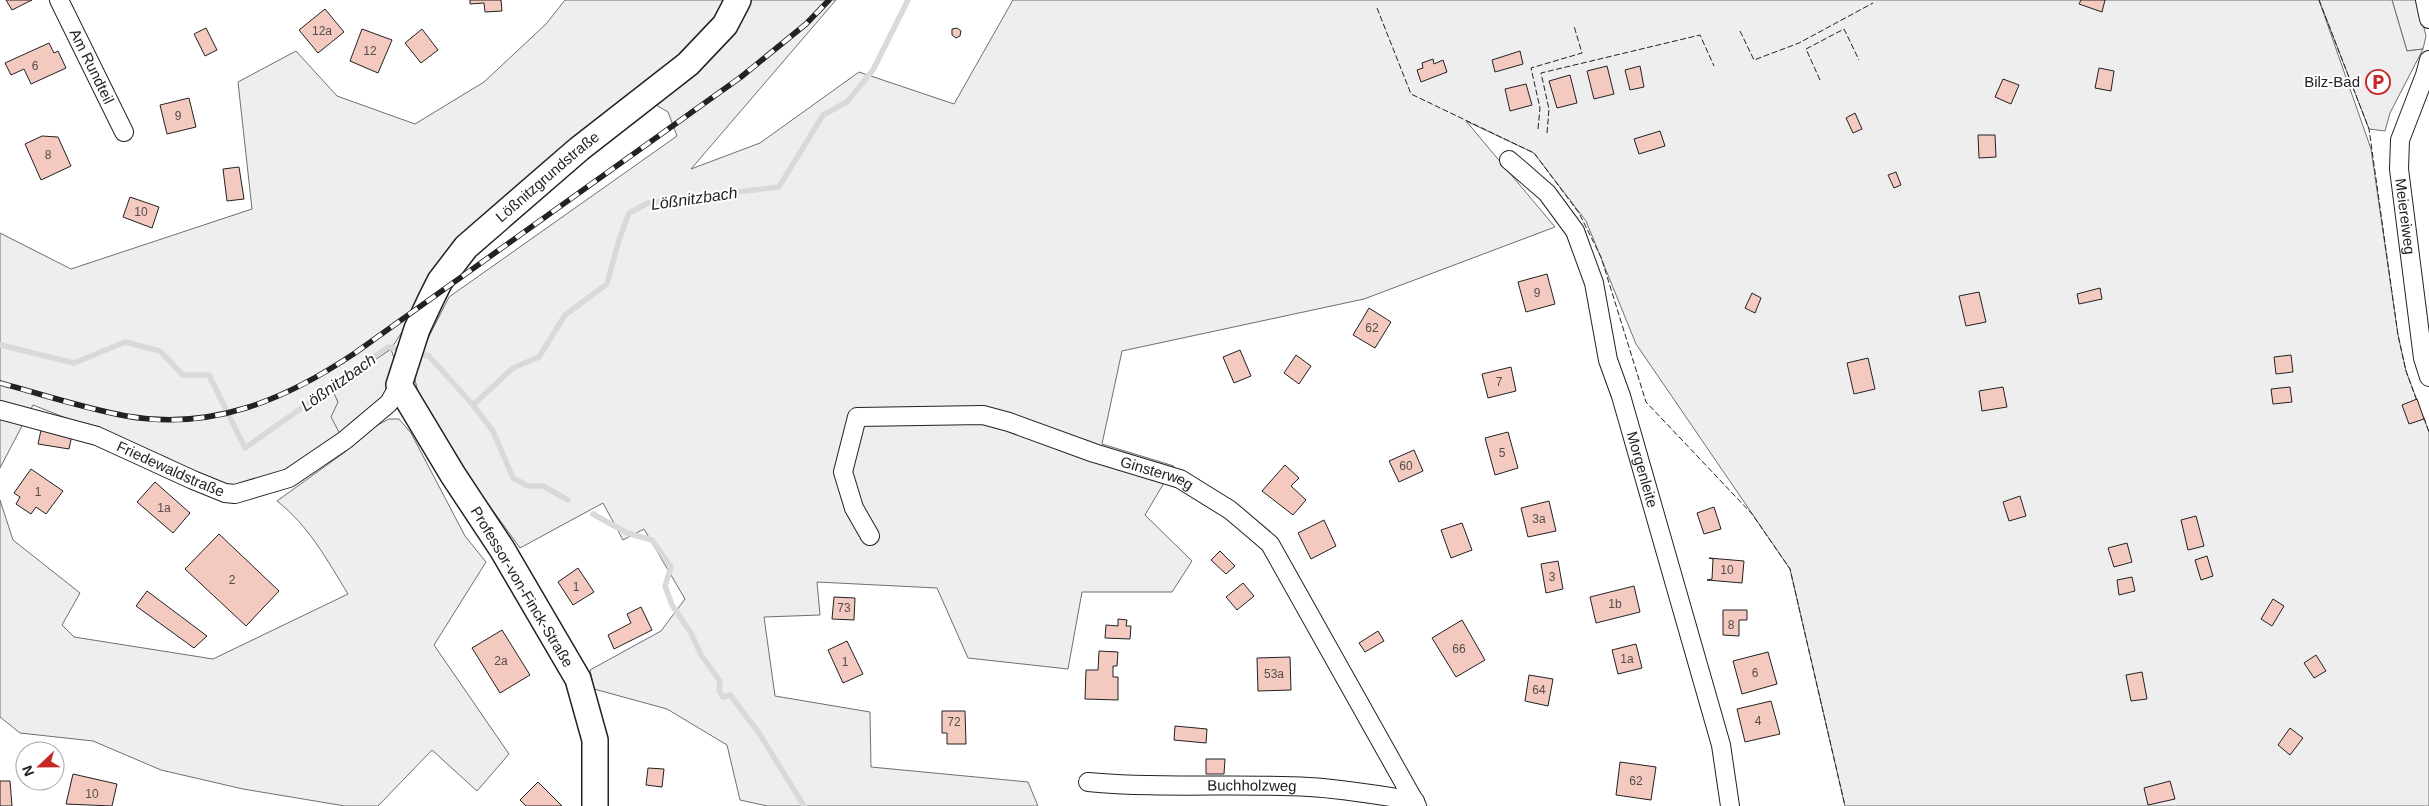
<svg xmlns="http://www.w3.org/2000/svg" width="2429" height="806" font-family="Helvetica,sans-serif">
<rect width="100%" height="100%" fill="#fff"/>
<!-- green -->
<path fill="#eee" stroke="#6f6f6f" d="M565,0H836L691,169L760,143L859,72L954,104L1013,0H2319L2371,149L2398,335L2406,371L2429,432V806H1845L1790,569L1636,344L1586,221L1534,153L1466,121L1555,227L1364,299L1122,351L1102,444L1174,466L1145,515L1192,561L1172,592H1082L1068,669L968,658L937,588L817,582L820,615L764,617L775,696L870,712L871,767L1028,782L1038,806H767L740,800L727,745L667,709L594,689L590,670L661,631L685,599L644,529L623,540L603,503L520,548L481,494L419,396L414,376L421,352L449,297L677,136L668,112L634,92L425,296L391,349L333,389L338,402L341,436L282,475L242,488L214,483L168,458L33,405L0,468V233L71,269L252,209L238,82L296,51L337,96L415,124L484,82L546,24Z
M2392,0H2417L2426,36L2423,49L2407,51Z
M389,419H399L411,433L465,536L486,562L434,645L509,754L477,791L432,750L378,806H345L243,789L161,770L93,741L20,733L0,717V500L13,540L80,593L62,625L74,637L213,659L348,594C327,560 309,526 277,501L345,452L372,428Z"/>
<!-- parking -->
<path fill="#ededed" stroke="#6f6f6f" d="M2319,0H2392L2407,51L2423,49L2390,113L2385,131L2369,129Z
M391,349L397,367L383,396L341,436L331,417L338,402L332,389Z"/>
<g fill="none" stroke-linecap="round" stroke-linejoin="round">
<!-- stream -->
<path stroke="#d9d9d9" stroke-width="5.5" d="M0,345L74,363L125,342L160,351L183,375H209L245,448L388,347L403,350
M414,353L429,356L473,405L513,368L539,357L565,315L607,284L619,240L629,213L648,203L779,187L823,115L847,102L873,70L908,0
M473,405L493,431L513,478L528,486H543L568,500
M593,514L627,533L652,540L671,567L665,586L672,605L691,633L701,655L720,681L719,691L723,697L730,695L759,733L804,806"/>
</g>
<!-- building -->
<path fill="#f3c9c0" stroke="#222" d="M6,0H32L12,10Z
M470,0H501L502,11L485,12L484,3L470,4Z
M2081,0H2105L2102,12L2079,4Z
M325,9L344,32L318,53L299,30Z
M206,28L217,50L205,56L194,34Z
M957,28L961,31L960,36L956,38L952,35V29Z
M362,29L392,40L378,73L350,61Z
M422,29L438,50L421,63L405,43Z
M49,43L54,53L58,51L66,68L31,84L24,69L11,75L5,63Z
M1520,51L1523,64L1495,72L1492,60Z
M1433,59L1434,64L1443,60L1447,72L1421,82L1417,70L1423,68L1422,63Z
M1607,66L1614,94L1594,99L1587,71Z
M1640,66L1644,87L1630,90L1625,70Z
M2099,68L2114,71L2111,91L2095,88Z
M1570,75L1577,103L1557,108L1549,81Z
M2003,79L2019,85L2011,104L1995,97Z
M1526,84L1532,105L1510,111L1505,89Z
M189,98L196,127L167,134L160,105Z
M1855,113L1862,129L1853,133L1846,118Z
M1660,131L1665,146L1639,154L1634,139Z
M1978,135H1995L1996,157L1979,158Z
M42,136L58,137L71,166L41,180L25,144Z
M239,167L244,199L227,201L223,169Z
M1896,172L1901,185L1894,188L1888,175Z
M130,197L159,207L152,228L123,217Z
M1547,274L1555,304L1526,312L1518,282Z
M2100,288L2102,299L2079,304L2077,294Z
M1979,292L1986,322L1966,326L1959,296Z
M1752,293L1761,298L1755,313L1745,308Z
M1369,308L1391,322L1375,348L1353,335Z
M1240,350L1251,376L1234,383L1223,357Z
M1296,355L1311,366L1299,384L1284,373Z
M2291,355L2293,372L2276,374L2274,357Z
M1868,358L1875,389L1854,394L1847,363Z
M1511,367L1516,391L1488,398L1482,374Z
M2003,387L2007,407L1982,411L1979,391Z
M2290,387L2292,402L2273,404L2271,389Z
M2417,399L2424,419L2409,424L2402,405Z
M41,430L72,435L69,449L38,444Z
M1508,432L1518,468L1495,475L1485,438Z
M1414,450L1423,471L1399,482L1389,461Z
M1285,465L1299,478L1291,486L1306,500L1293,515L1262,491Z
M31,469L63,491L46,514L36,507L31,514L16,504L20,497L14,493Z
M155,482L190,513L173,533L137,502Z
M2020,496L2026,516L2009,521L2003,502Z
M1549,501L1556,531L1528,537L1521,508Z
M1714,507L1721,529L1704,534L1697,513Z
M2196,516L2204,546L2188,550L2181,520Z
M1324,520L1336,546L1311,559L1298,533Z
M1462,523L1472,550L1451,558L1441,530Z
M219,534L279,591L246,626L185,569Z
M2127,543L2132,562L2114,567L2108,548Z
M1220,551L1235,566L1226,574L1211,560Z
M2207,556L2213,576L2201,580L2195,560Z
M1709,558L1744,561L1742,583L1707,580L1712,579L1713,559Z
M1558,561L1563,589L1546,593L1541,564Z
M578,568L594,592L573,605L558,582Z
M2132,577L2135,591L2119,595L2117,580Z
M1243,583L1254,596L1237,610L1226,597Z
M1634,586L1640,612L1596,623L1590,597Z
M147,591L207,636L194,648L136,606Z
M834,597L855,598L854,620L832,619Z
M2273,599L2284,606L2272,626L2261,619Z
M641,607L652,630L614,649L608,635L631,623L627,614Z
M1723,610H1747V620H1739V636L1723,635Z
M1118,619L1127,620L1126,626H1131L1130,639L1105,638L1106,625L1118,626Z
M1462,620L1485,660L1456,677L1432,638Z
M502,630L530,675L500,693L472,648Z
M1378,631L1384,641L1365,652L1359,643Z
M847,641L863,674L843,683L828,650Z
M1636,644L1642,668L1618,674L1612,650Z
M1099,651L1118,652L1117,666H1113V677H1118V700L1085,699L1086,670H1098Z
M1768,652L1777,684L1742,694L1733,661Z
M2316,655L2326,671L2314,678L2304,663Z
M1290,657L1291,690L1258,691L1257,658Z
M2142,672L2147,699L2131,701L2126,675Z
M1529,675L1553,679L1548,706L1525,701Z
M1771,701L1780,734L1745,742L1737,709Z
M942,711H965L966,744H947V733H942Z
M1175,726L1207,729L1206,743L1174,740Z
M2290,728L2303,738L2290,755L2278,745Z
M1206,759H1225L1224,774H1206Z
M1620,762L1656,767L1651,800L1616,795Z
M648,768L664,769L662,787L646,785Z
M73,774L117,784L112,806L66,804Z
M0,781H10L12,806H0Z
M2170,781L2175,799L2148,805L2144,788Z
M538,782L562,806H526L520,800Z"/>
<g fill="none" stroke-linecap="round" stroke-linejoin="round">
<defs>
<g id="street">
<path id="s1" d="M59,0L124,132"/>
<path d="M2425,0L2429,19"/>
<path id="s2" d="M2429,60L2425,75L2400,140L2399,169L2423,358L2429,377"/>
<path id="s3" d="M1509,160L1547,193L1575,231L1594,283L1608,360L1621,396L1721,745L1730,806"/>
<path id="s4" d="M0,410L97,436L193,480L225,493L235,494L289,478L345,440L389,403L399,385"/>
<path id="s5" d="M870,536L854,508L843,472L857,417L983,415L1009,422L1094,453L1180,479L1230,510L1270,544L1417,806"/>
<path id="s6" d="M1088,782C1161,789 1235,783 1309,787C1345,789 1379,795 1415,801"/>
</g>
<g id="secondary">
<path id="s7" d="M595,806V740L578,679L502,549L453,475L399,385L417,329L431,299L440,281L466,247L579,149L688,64L725,25L738,0"/>
</g>
</defs>
<!-- street casing -->
<use href="#street" stroke="#222" stroke-width="20"/>
<!-- secondary casing -->
<use href="#secondary" stroke="#222" stroke-width="28"/>
<!-- street -->
<use href="#street" stroke="#fff" stroke-width="18"/>
<!-- secondary -->
<use href="#secondary" stroke="#fff" stroke-width="25"/>
<defs>
<path id="rail" d="M0,383C41,394 83,408 126,416C212,431 285,400 355,353L741,77L806,24L829,0"/>
</defs>
<!-- rail casing -->
<use href="#rail" stroke="#222" stroke-width="5.5"/>
<!-- rail -->
<use href="#rail" stroke="#fff" stroke-width="4" stroke-dasharray="11" stroke-linecap="butt"/>
<!-- fence -->
<path stroke="#222" stroke-width="1" stroke-dasharray="6 2.5" stroke-linecap="butt" d="M2319,0L2369,129L2398,335L2406,371L2417,401
M1377,8L1411,94L1534,153L1579,213L1601,257L1646,402L1752,514L1790,569L1845,806
M1740,31L1754,60L1799,43L1873,3
M1820,80L1806,49L1844,29L1859,60
M1538,129L1540,108L1531,68L1582,53L1574,26
M1547,133L1549,109L1541,73L1700,35L1714,66
M2424,418L2429,432"/>
</g>
<!-- icons -->
<defs>
<symbol id="parking-ring" viewBox="-11 -11 22 22"><circle r="9.5" fill="#fff" stroke="#c62828" stroke-width="1.5"/><path d="M-3.5-5.5H1a3.5 3.5 0 0 1 0 7H-1V5.5H-3.5ZM-1-3.4V-.6H.8a1.4 1.4 0 0 0 0-2.8Z" fill="#c62828"/></symbol>
</defs>
<g fill-rule="evenodd">
<use href="#parking-ring" x="2364" y="68" width="28" height="28"/>
</g>
<g text-anchor="middle" stroke-width="4" stroke-linejoin="round" paint-order="stroke">
<!-- number labels -->
<g font-size="12" fill="#564c4a">
<text x="322" y="35">12a</text>
<text x="370" y="55">12</text>
<text x="35" y="70">6</text>
<text x="178" y="120">9</text>
<text x="48" y="159">8</text>
<text x="141" y="216">10</text>
<text x="1537" y="297">9</text>
<text x="1372" y="332">62</text>
<text x="1499" y="386">7</text>
<text x="1502" y="457">5</text>
<text x="1406" y="470">60</text>
<text x="38" y="496">1</text>
<text x="164" y="512">1a</text>
<text x="1539" y="523">3a</text>
<text x="1727" y="574">10</text>
<text x="1552" y="581">3</text>
<text x="232" y="584">2</text>
<text x="576" y="591">1</text>
<text x="1615" y="608">1b</text>
<text x="844" y="612">73</text>
<text x="1731" y="629">8</text>
<text x="1459" y="653">66</text>
<text x="1627" y="663">1a</text>
<text x="501" y="665">2a</text>
<text x="845" y="666">1</text>
<text x="1755" y="677">6</text>
<text x="1274" y="678">53a</text>
<text x="1539" y="694">64</text>
<text x="1758" y="725">4</text>
<text x="954" y="726">72</text>
<text x="1636" y="785">62</text>
<text x="92" y="798">10</text>
</g>
<!-- street labels -->
<g font-size="15" fill="#222" stroke="#fff">
<text dy="5" stroke="none"><textPath href="#s1" startOffset="74">Am Rundteil</textPath></text>
<text dy="5" stroke="none"><textPath href="#s7" startOffset="736">Lößnitzgrundstraße</textPath></text>
<text dy="5" stroke="none"><textPath href="#s2" startOffset="162">Meiereiweg</textPath></text>
<text dy="5" stroke="none"><textPath href="#s4" startOffset="181">Friedewaldstraße</textPath></text>
<text dy="5" stroke="none"><textPath href="#s3" startOffset="346">Morgenleite</textPath></text>
<text dy="5" stroke="none"><textPath href="#s5" startOffset="436">Ginsterweg</textPath></text>
<text transform="translate(522 587) rotate(59)" y="5">Professor-von-Finck-Straße</text>
<text dy="5" stroke="none"><textPath href="#s6" startOffset="164">Buchholzweg</textPath></text>
</g>
<!-- poi labels -->
<g font-size="15" fill="#222" stroke="#fff" text-anchor="end">
<text x="2360" y="87">Bilz-Bad</text>
</g>
<!-- water labels -->
<g font-size="16" font-style="italic" fill="#222" stroke="#fff">
<text transform="translate(694 198) rotate(-8)" y="6">Lößnitzbach</text>
<text transform="translate(338 382) rotate(-35)" y="6">Lößnitzbach</text>
</g>
</g>
<!-- north arrow -->
<g transform="translate(40 766) rotate(248)"><circle r="24" fill="#ffffff" stroke="#a7a7a7"/>
<path d="M0-4L9 19L0 12L-9 19Z" fill="#c62828"/>
<text y="-8" font-size="14" font-weight="bold" text-anchor="middle" fill="#222222">N</text>
</g>
</svg>
